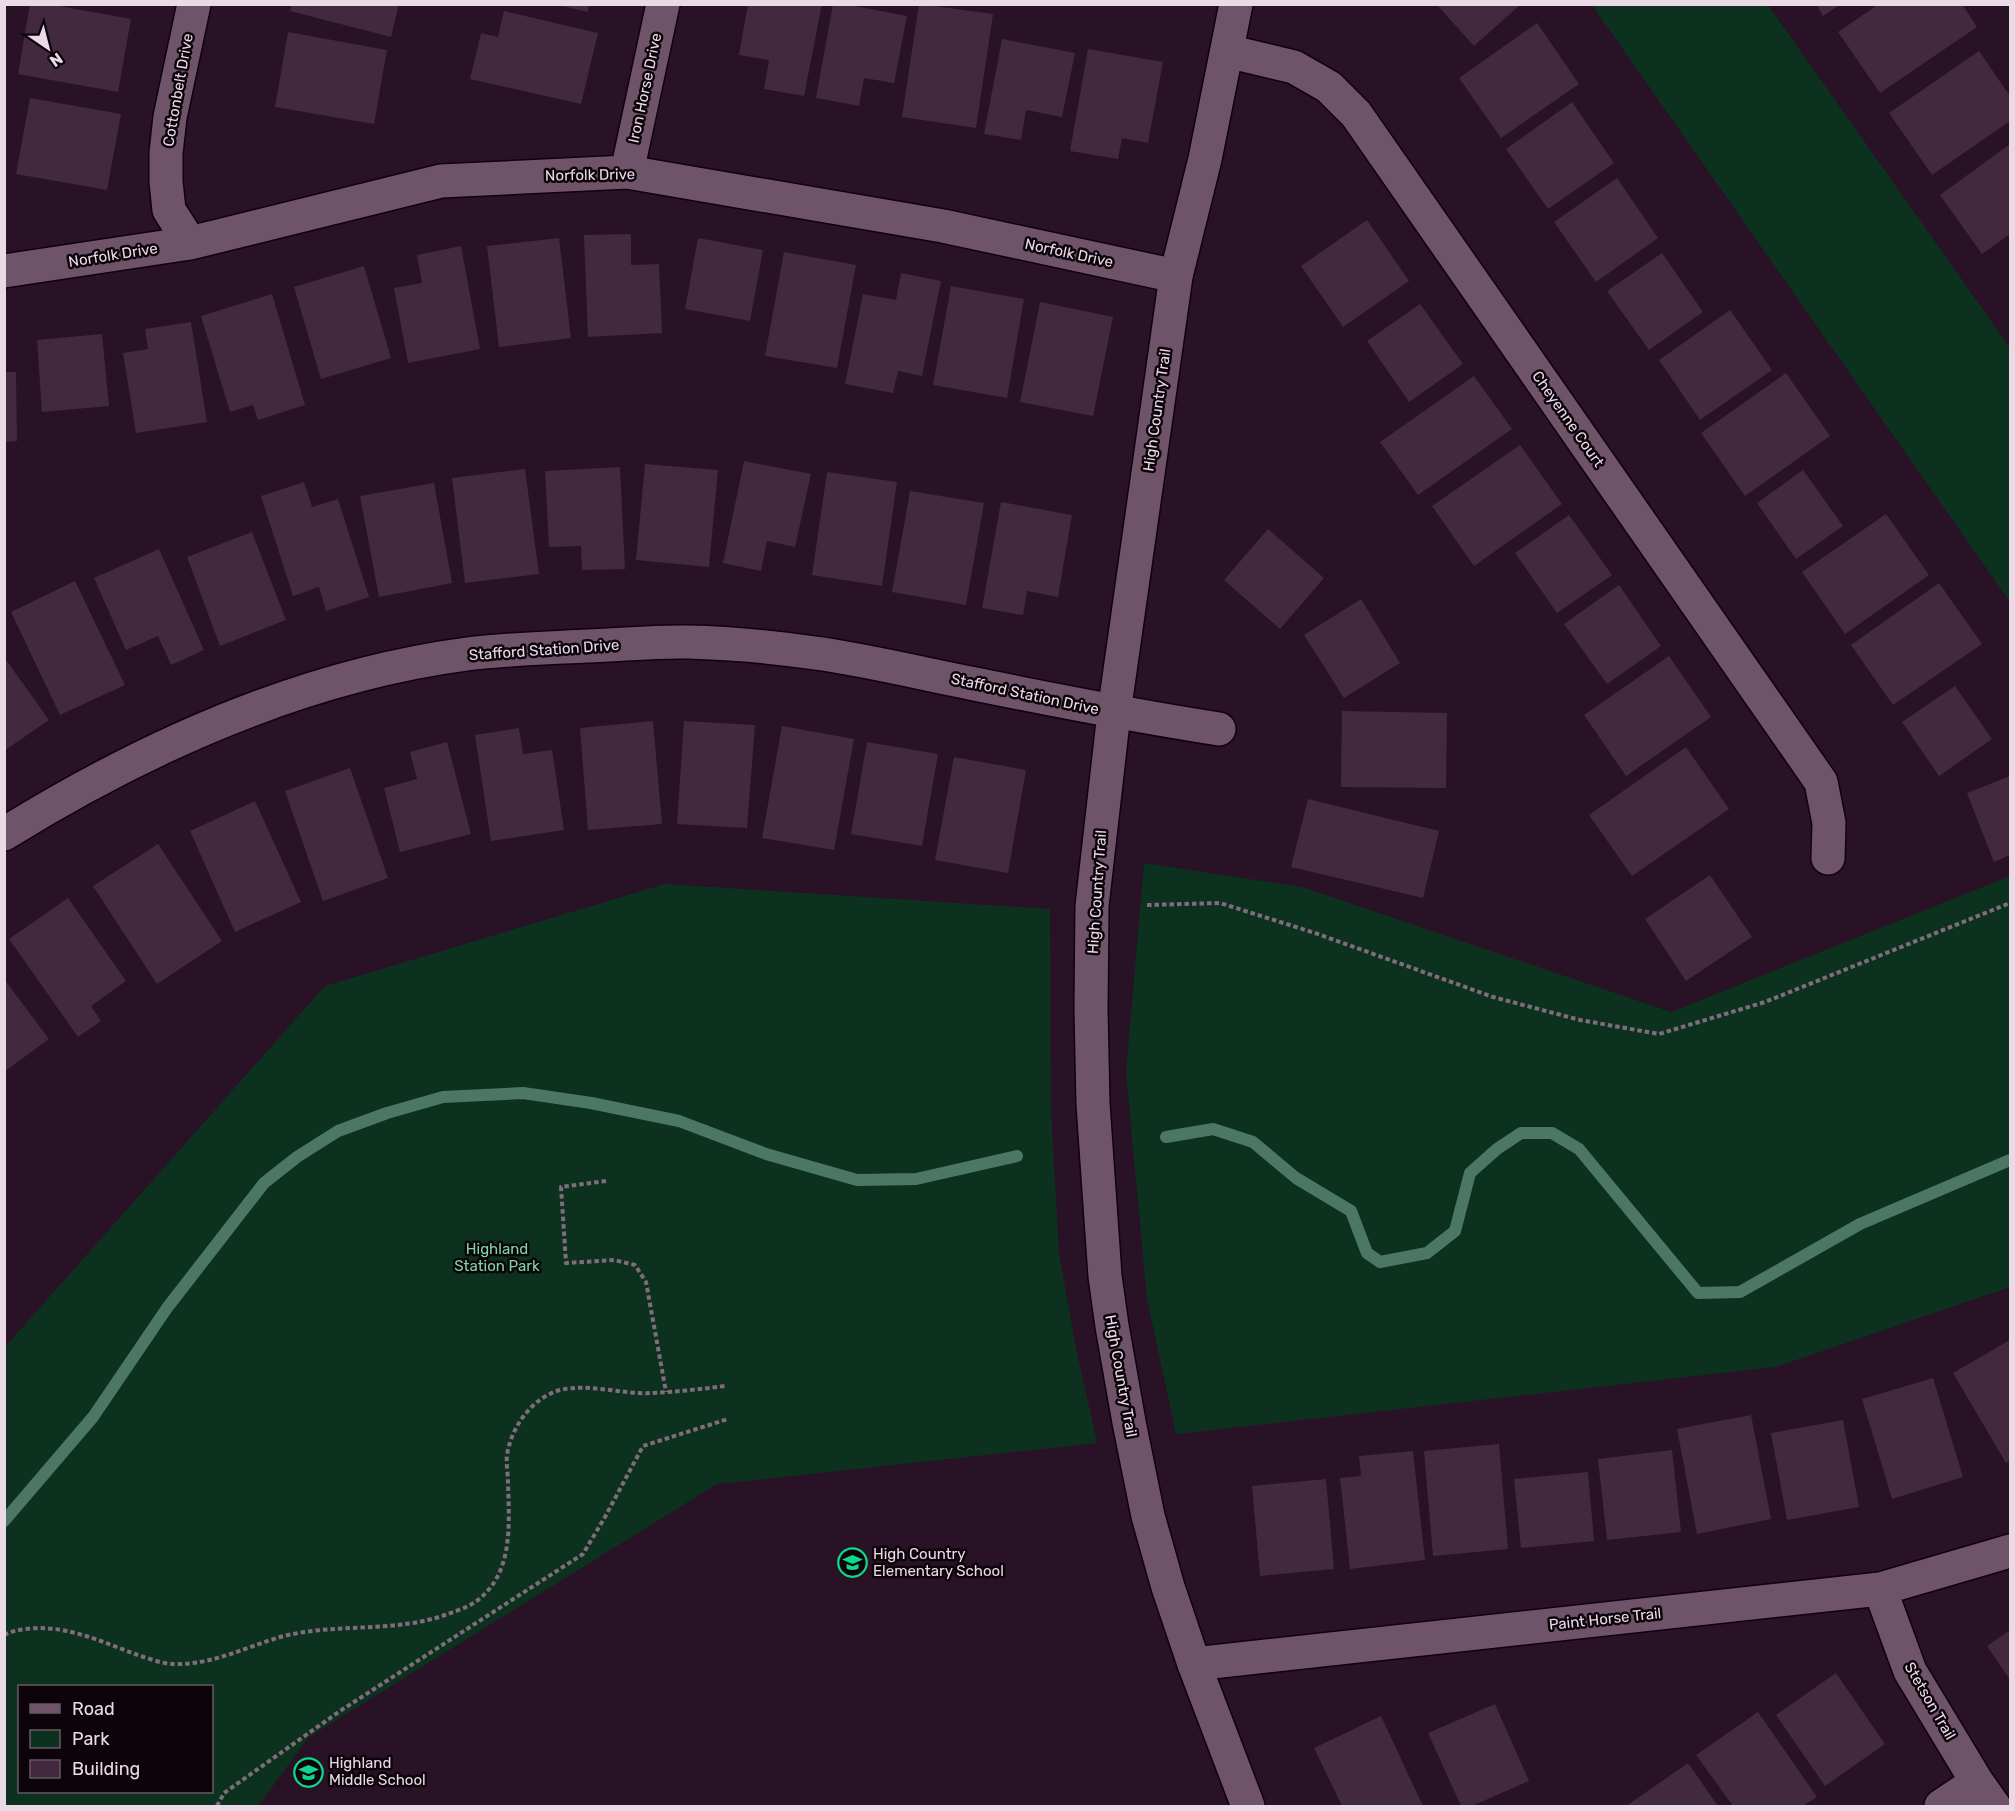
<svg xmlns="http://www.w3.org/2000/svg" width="2015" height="1811" font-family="Rubik,sans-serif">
<rect width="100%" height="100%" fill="#291225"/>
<!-- green -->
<path fill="#0c321f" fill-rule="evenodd" d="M1592,5H1768L2010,348V602Z
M1144,863L1302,887L1671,1012L2010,876V1287L1776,1367L1176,1434L1147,1299L1126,1072Z
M665,884L1050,909L1051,1111L1059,1253L1076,1348L1097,1443L717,1484L309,1737L258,1806H5V1347L325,986ZM20,1686H212V1792H20Z"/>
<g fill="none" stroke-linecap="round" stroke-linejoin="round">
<!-- stream -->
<path stroke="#4c7766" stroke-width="12" d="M1166,1137L1213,1129L1253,1142L1296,1178L1351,1211L1367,1253L1380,1262L1427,1253L1455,1231L1470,1173L1497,1149L1521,1133H1552L1579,1149L1698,1293L1740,1292L1860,1224L2010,1160
M4,1521L93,1417L167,1308L264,1183L297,1157L338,1131L387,1113L443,1097L523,1093L591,1103L679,1121L766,1154L857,1180L916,1179L1017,1156"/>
</g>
<!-- building -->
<path fill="#42293d" d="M30,4H48L131,19L118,92L18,74Z
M292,4H399L391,37L290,11Z
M554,4H589L588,12Z
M748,4H822L804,96L764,89L769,60L739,55Z
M833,4H844L907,16L894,83L864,78L859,106L816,98Z
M919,4L993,14L976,128L902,117Z
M1816,4H1841L1823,16Z
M1879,4H1962L1977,27L1880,93L1838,32Z
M1437,5H1520L1474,46Z
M504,11L598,33L581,104L470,79L481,33L498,37Z
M1537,23L1579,84L1501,138L1459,78Z
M288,32L387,50L374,124L275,107Z
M1002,39L1075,53L1062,117L1026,110L1021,140L984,134Z
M1088,49L1163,62L1148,143L1122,138L1118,159L1070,151Z
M1979,51L2010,96V121L1932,175L1889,113Z
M30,98L121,114L107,190L16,174Z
M1572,102L1614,163L1548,209L1506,149Z
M2010,144V234L1982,254L1940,195Z
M1617,178L1658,238L1596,282L1554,222Z
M1367,220L1409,281L1343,327L1301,266Z
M631,234V265L659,264L662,333L588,337L584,235Z
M559,238L571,338L499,347L487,246Z
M698,238L763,250L750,321L685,309Z
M461,246L480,349L408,363L394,288L422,283L417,255Z
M784,252L856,265L837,368L765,356Z
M1662,253L1703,312L1649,350L1607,291Z
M364,266L391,358L321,379L294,287Z
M901,273L941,281L922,376L898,371L893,393L845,384L863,294L896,300Z
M951,286L1024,299L1007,398L933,385Z
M272,294L305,405L258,420L253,405L230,412L201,316Z
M1040,302L1113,317L1093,416L1020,402Z
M1420,304L1463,364L1409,402L1367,341Z
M1730,310L1772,370L1700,420L1659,360Z
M191,322L207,422L136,433L123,353L148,349L145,329Z
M102,334L109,406L42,412L37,340Z
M4,372H16L17,441L4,442Z
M1786,373L1830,436L1745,496L1701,433Z
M1474,376L1512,429L1418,495L1380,442Z
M1520,445L1562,504L1474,566L1432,506Z
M744,461L811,474L795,547L767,541L761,571L723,563Z
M645,464L718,470L709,567L636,560Z
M620,467L625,569L582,570L581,546L549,547L545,471Z
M525,469L539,574L465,583L452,478Z
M1803,470L1843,526L1796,559L1757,503Z
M827,472L897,482L882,586L812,575Z
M304,482L312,507L338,499L369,597L326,611L319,587L293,596L261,496Z
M434,483L452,583L379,597L360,496Z
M910,491L984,503L966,605L892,592Z
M1001,502L1072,515L1058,597L1027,591L1023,615L982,608Z
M1886,514L1929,575L1845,634L1802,572Z
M1569,515L1612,575L1557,613L1515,553Z
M1268,529L1324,578L1280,629L1224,580Z
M252,532L286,620L220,646L187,557Z
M159,549L204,650L171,665L158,636L126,650L94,578Z
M75,581L125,685L60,715L11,612Z
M1939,583L1982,644L1893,705L1851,645Z
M1619,585L1661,646L1607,684L1564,624Z
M1361,599L1400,663L1344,698L1304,635Z
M1669,656L1711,717L1626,776L1584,715Z
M4,657L49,720L4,751Z
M1955,686L1992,739L1939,776L1902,722Z
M1342,711L1447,713L1446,788L1341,787Z
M653,721L662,824L588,830L580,728Z
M684,721L755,725L747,828L677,824Z
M782,726L854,739L834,850L762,838Z
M519,728L523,754L552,750L564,830L491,841L475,735Z
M447,742L471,834L400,852L384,788L417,779L410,752Z
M867,742L938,754L922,846L851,834Z
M1686,747L1729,809L1632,876L1589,815Z
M954,757L1026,770L1008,873L935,860Z
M350,768L388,878L323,901L285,791Z
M2010,776V855L1994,862L1967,793Z
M1308,799L1439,831L1423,898L1291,867Z
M255,801L301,902L235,932L190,831Z
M158,844L222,941L157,984L93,886Z
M1710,875L1752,937L1686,981L1645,919Z
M68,898L126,981L91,1006L101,1021L78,1037L9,939Z
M4,979L49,1039L4,1072Z
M2010,1340V1460L2006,1463L1953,1373Z
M1933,1378L1963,1477L1892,1499L1862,1399Z
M1751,1415L1771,1519L1697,1534L1677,1429Z
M1843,1420L1859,1507L1787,1520L1771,1433Z
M1499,1444L1508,1549L1433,1556L1424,1451Z
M1672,1450L1681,1532L1607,1540L1598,1459Z
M1413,1451L1425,1560L1350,1569L1340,1478L1361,1476L1359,1456Z
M1588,1472L1594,1541L1521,1548L1514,1479Z
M1326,1479L1334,1569L1260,1576L1252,1486Z
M2010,1630V1680L1987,1646Z
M1836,1673L1885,1744L1825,1786L1776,1715Z
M1495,1704L1529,1781L1472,1806H1461L1428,1733Z
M1758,1712L1817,1797L1803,1806H1733L1696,1755Z
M1381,1716L1423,1806H1342L1314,1748Z
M1688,1763L1718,1806H1626Z"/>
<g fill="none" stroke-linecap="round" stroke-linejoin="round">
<defs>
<path id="minor" d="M1227,51L1294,67L1329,87L1356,114L1821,782L1829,823L1828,858
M627,172L663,4
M190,243L169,210L166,182V153L170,117L194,4
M4,271L190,243L441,181L627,172L943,226L1176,276
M4,834C146,746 301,676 467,654C507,649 547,648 587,646C621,645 655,641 688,642C731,643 773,647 815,653C867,660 919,673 970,683C1053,700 1135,716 1219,729
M1880,1589L1910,1671L1977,1782L1994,1806
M1194,1664L1880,1589L2010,1551
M1941,1806L1977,1782"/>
<path id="tertiary" d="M1236,4L1205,159L1176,276L1114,713L1092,906L1091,1009L1093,1104L1105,1276L1112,1326L1129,1422L1148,1516L1168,1587L1194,1664L1248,1806"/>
</defs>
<!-- minor casing -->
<use href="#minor" stroke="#11010e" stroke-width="36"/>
<!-- tertiary casing -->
<use href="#tertiary" stroke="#11010e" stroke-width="36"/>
<!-- path -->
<path stroke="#806c7c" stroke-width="4" stroke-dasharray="4.5 3" stroke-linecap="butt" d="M1147,905L1220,903L1315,933L1493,997L1580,1020L1659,1034L1765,1002L2010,903
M606,1181L561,1187L566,1263L614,1260L635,1265L646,1282L666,1392
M4,1635C12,1631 18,1630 26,1629C64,1624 100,1641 135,1654C147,1658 162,1664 174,1664C214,1665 247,1646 284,1636C336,1623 394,1633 445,1615C456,1611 469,1607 478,1600C514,1572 509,1523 508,1482C508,1474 506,1464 507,1455C511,1429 529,1402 554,1392C583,1381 621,1395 652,1393C676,1392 701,1389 725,1386
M217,1806L224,1793L340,1711L583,1554L605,1517L643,1446L728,1419"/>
<!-- minor -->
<use href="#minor" stroke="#6f5469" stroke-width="33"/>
<!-- tertiary -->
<use href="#tertiary" stroke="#6f5469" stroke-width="33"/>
</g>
<!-- icons -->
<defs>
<symbol id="school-ring" viewBox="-11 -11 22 22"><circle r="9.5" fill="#0c040a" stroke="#0cd98a" stroke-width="1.5"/><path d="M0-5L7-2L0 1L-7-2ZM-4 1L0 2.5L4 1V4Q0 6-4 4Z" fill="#0cd98a"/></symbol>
</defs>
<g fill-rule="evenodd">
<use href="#school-ring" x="836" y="1546" width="33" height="33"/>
<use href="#school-ring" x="292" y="1756" width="33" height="33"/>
</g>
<g text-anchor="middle" stroke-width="5" stroke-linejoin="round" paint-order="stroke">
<!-- street labels -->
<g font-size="15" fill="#eadae6" stroke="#0c040a">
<text transform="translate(645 88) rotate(-78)" y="5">Iron Horse Drive</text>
<text transform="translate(178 90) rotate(-80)" y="5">Cottonbelt Drive</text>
<text transform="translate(590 175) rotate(-1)" y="5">Norfolk Drive</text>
<text transform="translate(1069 253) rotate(12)" y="5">Norfolk Drive</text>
<text transform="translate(113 255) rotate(-9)" y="5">Norfolk Drive</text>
<text transform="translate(1157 410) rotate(-82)" y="5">High Country Trail</text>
<text transform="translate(1568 419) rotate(55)" y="5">Cheyenne Court</text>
<text transform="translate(544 650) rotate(-4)" y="5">Stafford Station Drive</text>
<text transform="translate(1025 694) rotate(12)" y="5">Stafford Station Drive</text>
<text transform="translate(1097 892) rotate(-86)" y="5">High Country Trail</text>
<text transform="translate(1121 1376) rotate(80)" y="5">High Country Trail</text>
<text transform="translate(1605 1619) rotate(-6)" y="5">Paint Horse Trail</text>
<text transform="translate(1930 1701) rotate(60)" y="5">Stetson Trail</text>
</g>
<!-- park labels -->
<g font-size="15" fill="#7ed6a5" stroke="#0c040a">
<text x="497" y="1254">Highland<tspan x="497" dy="17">Station Park</tspan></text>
</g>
<!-- poi labels -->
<g font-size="15" fill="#eadae6" stroke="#0c040a" text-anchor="start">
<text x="873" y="1559">High Country<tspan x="873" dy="17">Elementary School</tspan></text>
<text x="329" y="1768">Highland<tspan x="329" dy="17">Middle School</tspan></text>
</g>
</g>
<!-- border -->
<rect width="2015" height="1811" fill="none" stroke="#eadae6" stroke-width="12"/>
<!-- legend -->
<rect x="18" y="1685" width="195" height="108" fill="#0c040a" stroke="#655a62" stroke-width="1.5"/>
<rect x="30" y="1704" width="30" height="9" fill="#6f5469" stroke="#655a62" stroke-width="1.5"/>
<text x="72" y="1715" font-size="18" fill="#eadae6">Road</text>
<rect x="30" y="1730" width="30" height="18" fill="#0c321f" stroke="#655a62" stroke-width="1.5"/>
<text x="72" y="1745" font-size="18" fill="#eadae6">Park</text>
<rect x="30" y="1760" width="30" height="18" fill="#42293d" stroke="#655a62" stroke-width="1.5"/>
<text x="72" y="1775" font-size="18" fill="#eadae6">Building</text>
<!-- north arrow -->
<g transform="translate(48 48) rotate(145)" stroke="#0c040a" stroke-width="4.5" paint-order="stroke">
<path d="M0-4.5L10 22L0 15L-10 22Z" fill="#eadae6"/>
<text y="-9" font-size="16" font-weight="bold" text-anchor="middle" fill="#eadae6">N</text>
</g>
</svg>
